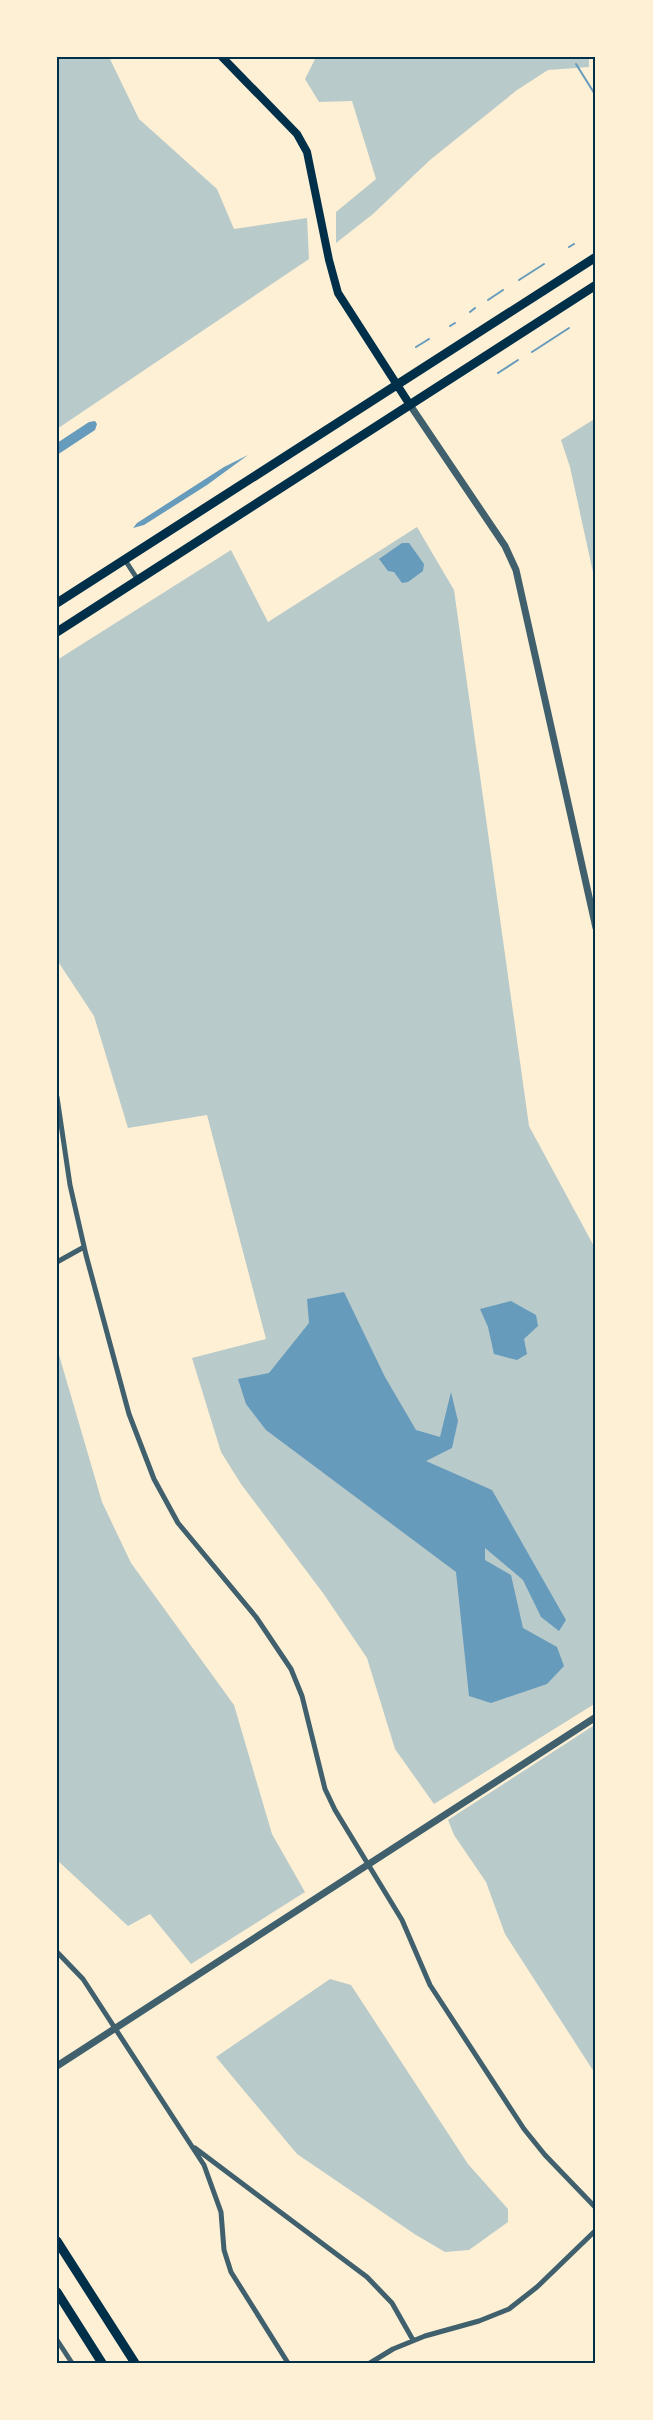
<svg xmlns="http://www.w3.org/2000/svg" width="653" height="2420" font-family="Commissioner,sans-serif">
<rect width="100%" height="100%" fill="#fdf0d5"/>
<!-- green -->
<path fill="#b9caca" d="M57,57H109L139,119L217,189L234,229L307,218L309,259L57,429Z
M316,57H589V67L548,70L517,90L430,160L373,214L336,243V212L376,179L352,101L319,102L305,79Z
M596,418V586L570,467L561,440Z
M417,527L454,590L529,1126L596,1250V1703L434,1804L395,1749L367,1658L323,1593L241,1484L221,1452L192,1358L266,1339L207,1115L128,1128L94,1016L57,960V660L231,550L268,622Z
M57,1348L102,1502L131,1563L234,1705L272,1834L305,1892L191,1964L150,1914L128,1926L57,1860Z
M596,1724V2075L505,1934L486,1882L454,1835L448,1820Z
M330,1979L351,1985L468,2164L508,2209V2222L469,2250L445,2252L416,2235L297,2154L216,2057Z"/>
<!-- water -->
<path fill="#669bbc" d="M95,421L97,424L95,430L57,455V443L89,422Z
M248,455L207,485L144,525L133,528L137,523L224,467Z
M402,543H409L424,564L423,571L408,582L402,583L394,572L388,571L379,559Z
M344,1292L385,1377L416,1430L440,1437L451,1392L458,1421L452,1448L426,1461L492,1490L566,1620L559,1631L541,1617L523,1580L485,1548V1560L511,1575L523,1628L557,1647L564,1666L547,1684L491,1703L469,1696L456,1572L266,1430L246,1404L238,1379L269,1373L309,1323L307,1299Z
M511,1301L536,1315L538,1326L524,1339L527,1354L517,1360L494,1354L488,1327L480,1309Z"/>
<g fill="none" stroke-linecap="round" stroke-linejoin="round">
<!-- stream -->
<path stroke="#669bbc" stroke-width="2" d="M576,64L596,96
M569,247L574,244
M519,280L544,264
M488,300L503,290
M470,312L475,308
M450,326L455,323
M416,347L429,339
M532,352L569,328
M498,373L518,360"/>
<!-- minor -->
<path stroke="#3f606c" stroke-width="5" d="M125,560L138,580
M57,1097L70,1185L86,1255L129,1414L154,1479L178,1523L256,1617L291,1669L302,1696L325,1789L335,1810L402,1920L430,1985L524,2129L545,2155L596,2208
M57,1262L84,1247
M57,1952L83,1979L204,2165L221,2212L224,2250L231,2272L288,2363
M195,2148L367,2277L392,2303L413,2340
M57,2340L72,2363
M370,2363L393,2349L425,2336L479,2321L509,2309L537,2287L596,2230"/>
<!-- tertiary -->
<path stroke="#3f606c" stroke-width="7" d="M410,405L505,546L516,570L596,928
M57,2066L596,1717"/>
<!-- secondary -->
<path stroke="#003049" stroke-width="8" d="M222,57L297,134L307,152L329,260L338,293L410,405"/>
<!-- trunk -->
<path stroke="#003049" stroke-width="9" d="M57,603L596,257
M57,632L596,285
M57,2241L135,2363
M57,2292L102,2363"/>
</g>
<!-- border -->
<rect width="653" height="2420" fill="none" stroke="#fdf0d5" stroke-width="117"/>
<rect x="58" y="58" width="536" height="2304" fill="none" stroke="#003049" stroke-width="2"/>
</svg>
